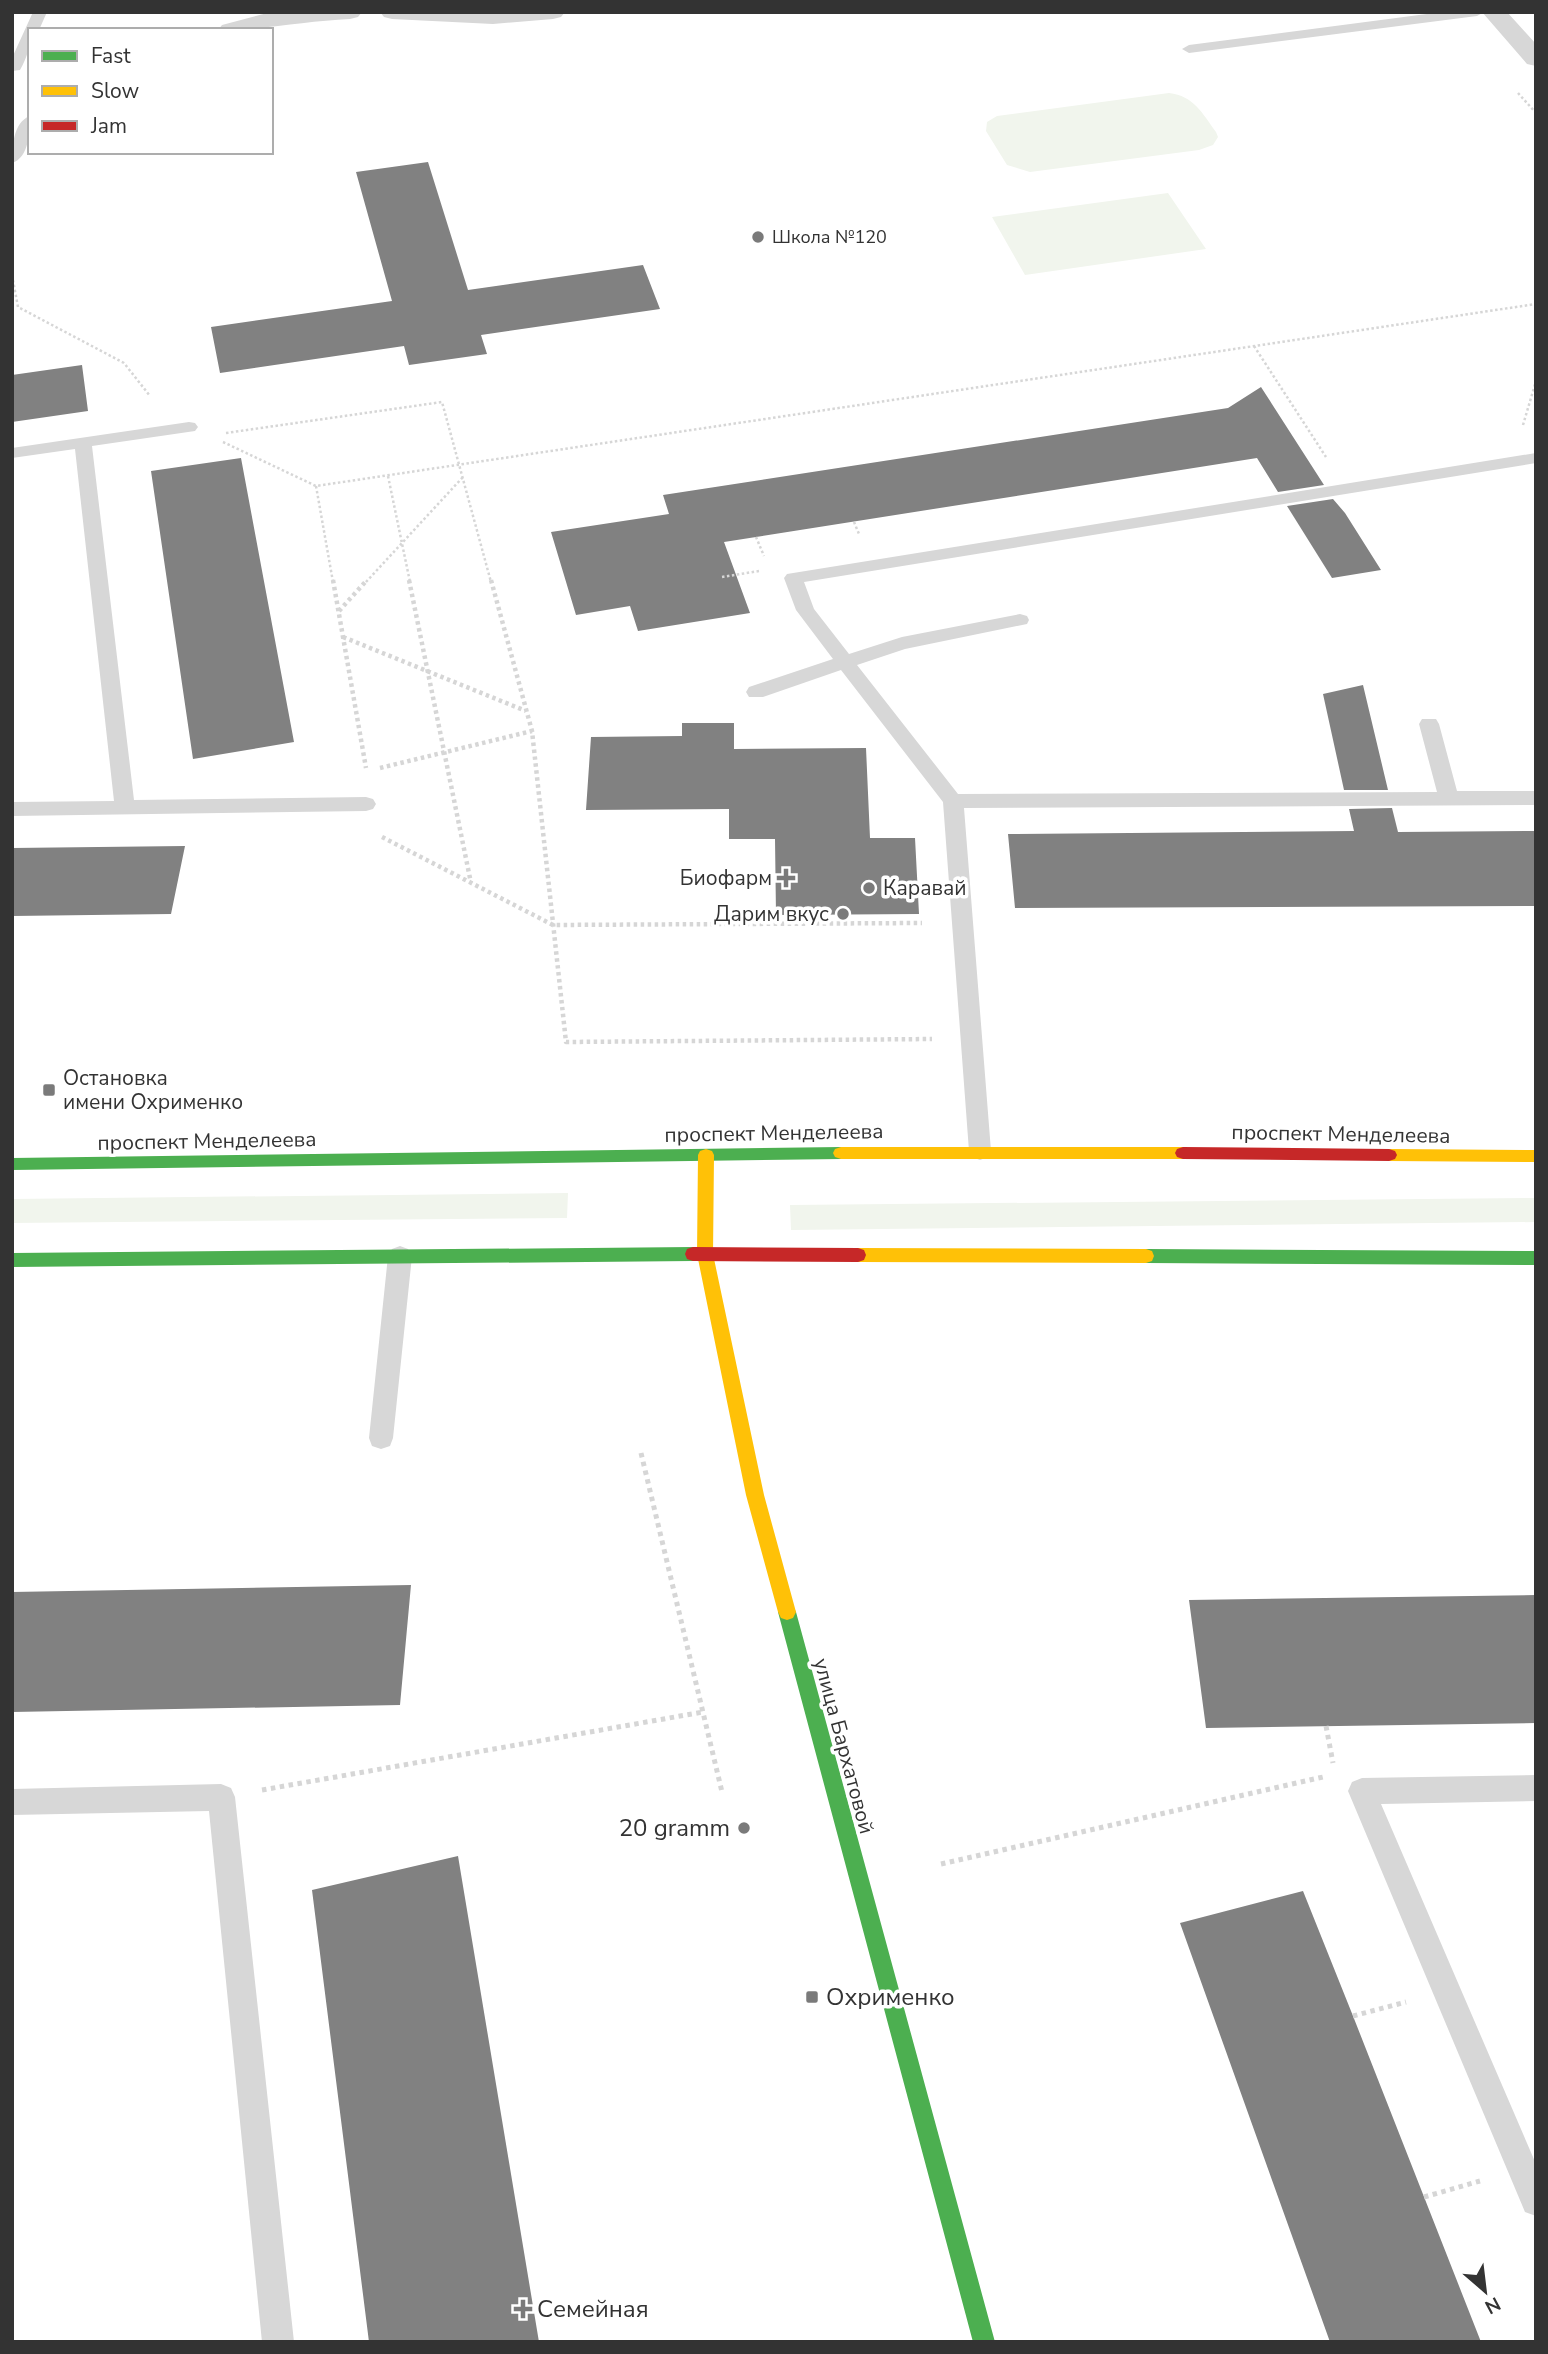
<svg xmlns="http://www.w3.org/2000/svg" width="1548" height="2354" font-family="'Nunito Sans',sans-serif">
<rect width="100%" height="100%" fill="#fff"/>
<!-- green -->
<path fill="#f1f5ed" d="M1169,93C1194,96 1202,113 1216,132L1218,137L1213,145L1199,150L1030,172L1007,165L986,131L987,122L997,116Z
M1168,193L1206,249L1025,275L992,217Z
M568,1193L567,1218L12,1223V1199Z
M1536,1198V1222L791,1230L790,1205Z"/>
<!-- building -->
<path fill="#818181" d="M428,162L468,290L643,265L660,309L481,335L487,354L409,365L404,346L220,373L211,327L392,301L356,172Z
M82,365L88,411L12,422V375Z
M1261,387L1324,485L1278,492L1257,458L724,542L750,613L638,631L630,606L576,615L551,532L669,514L663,495L1228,408Z
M241,458L294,742L193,759L151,471Z
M1333,499L1345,513L1381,570L1332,578L1287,506Z
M1363,685L1388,790H1344L1323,694Z
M682,723H734V749L866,748L870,838H915L919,914L776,915L775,839H729V809L586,810L591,737L682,736Z
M1392,808L1398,832L1536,831V906L1015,908L1008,834L1354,831L1349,809Z
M185,846L171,914L12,916V848Z
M411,1585L400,1705L12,1712V1592Z
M1536,1595V1723L1206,1728L1189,1600Z
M458,1856L539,2342H369L312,1890Z
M1303,1891L1353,2016L1481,2342H1330L1180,1923Z"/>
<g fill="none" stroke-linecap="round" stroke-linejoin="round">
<!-- path-far2 -->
<path stroke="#d6d6d6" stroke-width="2.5" stroke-dasharray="2.5 2.5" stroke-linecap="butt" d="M1518,93L1536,113
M12,275L18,307L124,363L150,396
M1254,346L1326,457
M1523,425L1536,381
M226,433L442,402L491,582
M223,442L316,486L1536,304
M388,476L410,582
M316,486L333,582
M854,522L859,534
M756,537L764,556
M722,577L759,571
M366,582L463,477"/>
<!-- path-far1 -->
<path stroke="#d6d6d6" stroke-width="4.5" stroke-dasharray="3.5 3.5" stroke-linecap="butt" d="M333,580L366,768
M409,580L471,883
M491,580L532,731L566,1042L932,1039
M339,611L367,580
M343,637L526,711
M380,768L532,731
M382,837L553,925L922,923"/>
<!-- path -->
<path stroke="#d6d6d6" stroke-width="5" stroke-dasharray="4.5 4.5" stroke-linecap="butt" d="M641,1453L722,1792
M1326,1726L1333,1763
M262,1790L703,1712
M941,1864L1323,1777
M1353,2016L1406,2002
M1424,2197L1480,2181"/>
<!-- lane -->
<path fill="#d7d7d7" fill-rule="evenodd" d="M33,12H47L39,30H30C30,46 28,56 20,70L12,71V58Z
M1442,12H1484L1477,16L1189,53L1182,49L1189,45Z
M30,116C30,131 29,158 12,163C12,148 13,122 30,116Z
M189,422L195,423L198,427L195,431L92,446L134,800L366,797L373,799L376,804L373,809L366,811L12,816V802L114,801L75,449L12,458V448Z
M1536,453V463L804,582L814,609L849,654L902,637L1020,614L1027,616L1029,620L1027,624L905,649L857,665L958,794L1437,792L1419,724L1422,719H1436L1439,724L1457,791H1536V805L964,808L991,1151L988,1157L980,1160L972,1157L969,1151L943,802L841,670L763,697H749L746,692L749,687L833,659L796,610L784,578L787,574Z
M400,1246L408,1249L412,1256L393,1438L390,1446L381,1449L372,1446L369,1438L388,1256L392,1249Z
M1536,1775V1801L1381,1804L1536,2164V2216L1525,2212L1348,1791L1352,1782L1362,1778Z
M221,1784L231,1788L235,1797L294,2342H262L209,1811L12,1815V1789Z"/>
<!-- street -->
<path fill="#d7d7d7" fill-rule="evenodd" d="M271,12H362L358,17L350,19C306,21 262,30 218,30L222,25Z
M380,12H565L561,17L553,19L493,24L392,19L384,17Z
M1482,12H1507L1536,44V66L1527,64Z"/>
<!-- fast -->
<path fill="#4caf50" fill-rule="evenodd" d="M841,1147L847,1149L849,1153L847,1157L841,1159L12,1170V1158Z
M693,1247L699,1249L701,1254L699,1259L693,1261L12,1267V1253Z
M1146,1249L1536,1251V1265L1146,1263L1140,1261L1138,1256L1140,1251Z
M787,1604L793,1606L796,1612L995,2342H973L778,1612L781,1606Z"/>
<!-- slow -->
<path fill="#ffc107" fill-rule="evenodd" d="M841,1147H1183L1189,1149L1191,1153L1189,1157L1183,1159H841L835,1157L833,1153L835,1149Z
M706,1149L712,1151L714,1155L713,1254L764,1495L796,1612L793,1618L787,1620L781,1618L778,1612L746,1495L697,1254L698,1155L700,1151Z
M1389,1149L1536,1150V1162L1389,1161L1383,1159L1381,1155L1383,1151Z
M858,1248L1146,1249L1152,1251L1154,1256L1152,1261L1146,1263L858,1262L852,1260L850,1255L852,1250Z"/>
<!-- jam -->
<path fill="#c62828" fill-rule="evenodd" d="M1183,1147L1389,1149L1395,1151L1397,1155L1395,1159L1389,1161L1183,1159L1177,1157L1175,1153L1177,1149Z
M693,1247L858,1248L864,1250L866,1255L864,1260L858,1262L693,1261L687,1259L685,1254L687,1249Z"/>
</g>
<!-- markers -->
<g fill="#7a7a7a" stroke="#fff" stroke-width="2.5">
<circle cx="758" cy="237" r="7"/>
<path d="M782.5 867.5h7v7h7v7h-7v7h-7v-7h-7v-7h7z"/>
<circle cx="869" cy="888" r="7"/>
<circle cx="843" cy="914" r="7"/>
<rect x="42" y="1083" width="14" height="14" rx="3.5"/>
<circle cx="744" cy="1828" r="7"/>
<rect x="805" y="1990" width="14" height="14" rx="3.5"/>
<path d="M519.5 2298.5h7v7h7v7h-7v7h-7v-7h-7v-7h7z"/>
</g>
<g text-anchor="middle" stroke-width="7" stroke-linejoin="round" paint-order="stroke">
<!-- far-poi labels -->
<g font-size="18" fill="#333" stroke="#fff" text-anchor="start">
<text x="772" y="243">Школа №120</text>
</g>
<!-- poi labels -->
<g font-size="21" fill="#333" stroke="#fff" text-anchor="end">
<text x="772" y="885">Биофарм</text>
<text x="883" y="895" text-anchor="start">Каравай</text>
<text x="829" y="921">Дарим вкус</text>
<text x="63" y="1085" text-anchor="start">Остановка<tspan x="63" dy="24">имени Охрименко</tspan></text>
</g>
<!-- street labels -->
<g font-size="21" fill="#333" stroke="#fff">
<text transform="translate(774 1133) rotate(-1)" y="7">проспект Менделеева</text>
<text transform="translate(1341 1134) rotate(1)" y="7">проспект Менделеева</text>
<text transform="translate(207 1141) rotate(-1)" y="7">проспект Менделеева</text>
<text transform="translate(844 1746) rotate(75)" y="7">улица Бархатовой</text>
</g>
<!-- near-poi labels -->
<g font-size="24" fill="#333" stroke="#fff" text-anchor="start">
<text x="730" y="1836" text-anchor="end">20 gramm</text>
<text x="826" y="2005">Охрименко</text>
<text x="537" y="2317">Семейная</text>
</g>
</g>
<!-- border -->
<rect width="1548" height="2354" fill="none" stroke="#333333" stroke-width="28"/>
<!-- legend -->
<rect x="28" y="28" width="245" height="126" fill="#ffffff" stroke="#adadad" stroke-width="2"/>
<rect x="42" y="51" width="35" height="10" fill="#4caf50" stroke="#adadad" stroke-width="2"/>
<text x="91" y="63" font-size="21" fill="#333333">Fast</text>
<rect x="42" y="86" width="35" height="10" fill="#ffc107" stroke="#adadad" stroke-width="2"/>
<text x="91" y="98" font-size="21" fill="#333333">Slow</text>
<rect x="42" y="121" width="35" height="10" fill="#c62828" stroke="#adadad" stroke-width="2"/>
<text x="91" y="133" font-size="21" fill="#333333">Jam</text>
<!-- north arrow -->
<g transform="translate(1485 2291) rotate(152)" stroke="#ffffff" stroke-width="5" paint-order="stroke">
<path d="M0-5L12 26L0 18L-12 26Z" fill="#333333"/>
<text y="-10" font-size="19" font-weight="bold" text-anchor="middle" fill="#333333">N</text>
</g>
</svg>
